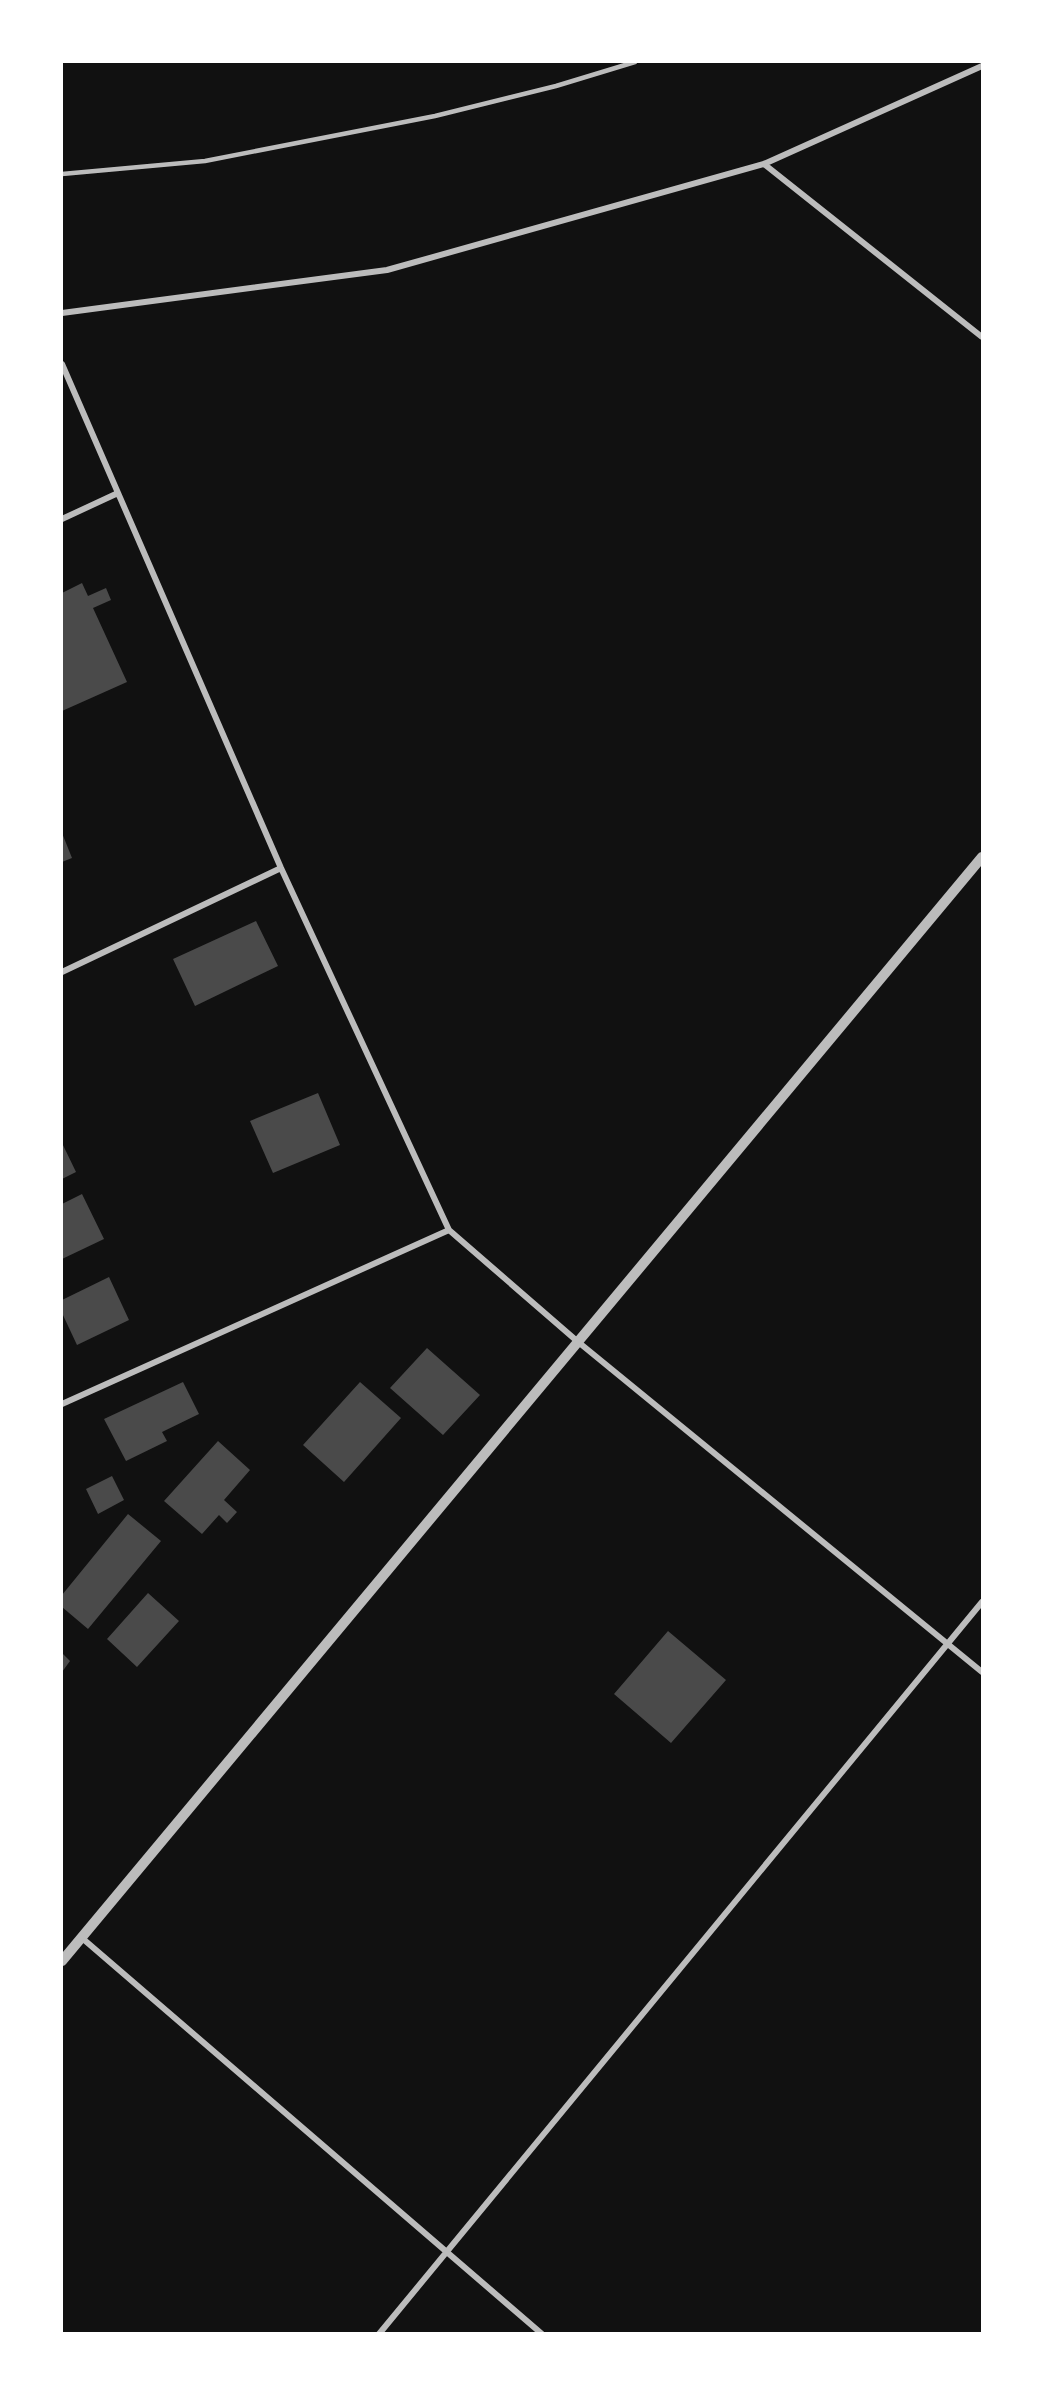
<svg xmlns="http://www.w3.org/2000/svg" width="1044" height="2395" font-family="'Golos Text',sans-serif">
<rect width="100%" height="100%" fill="#111"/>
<!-- building -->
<path fill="#4a4a4a" d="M82,583L88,596L106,588L111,600L93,608L127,682L62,711V593Z
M62,833L72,858L62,862Z
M256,921L278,966L195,1006L173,959Z
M318,1093L340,1145L273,1173L250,1121Z
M62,1143L76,1172L62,1179Z
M82,1194L104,1239L62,1259V1204Z
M109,1277L129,1320L77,1345L62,1313V1300Z
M427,1348L480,1395L443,1435L390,1388Z
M183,1382L199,1414L162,1432L167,1441L126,1461L104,1419Z
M360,1382L401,1418L344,1482L303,1445Z
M218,1441L250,1470L224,1500L237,1512L227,1523L219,1515L202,1534L164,1501Z
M112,1476L124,1500L98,1514L86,1489Z
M128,1514L161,1541L88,1629L62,1607V1595Z
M148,1593L179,1621L137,1667L107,1639Z
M668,1631L726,1680L671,1743L614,1694Z
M62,1653L70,1661L62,1672Z"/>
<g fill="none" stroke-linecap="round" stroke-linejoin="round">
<!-- service -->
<path stroke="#bcbcbc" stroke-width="4.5" d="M62,174L205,161L435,116L556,86L635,62"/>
<!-- minor -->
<path stroke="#bcbcbc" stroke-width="6" d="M764,164L982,337
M62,313L387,270L764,164L982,66
M62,364L281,868L449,1230L577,1341L982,1672
M62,519L118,493
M62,972L281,868
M62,1404L449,1230
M82,1938L542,2334
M379,2334L982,1602"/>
<!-- tertiary -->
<path stroke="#bcbcbc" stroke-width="10" d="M62,1961L982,857"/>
</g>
<!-- border -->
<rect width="1044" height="2395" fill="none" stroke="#ffffff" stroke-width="126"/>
</svg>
